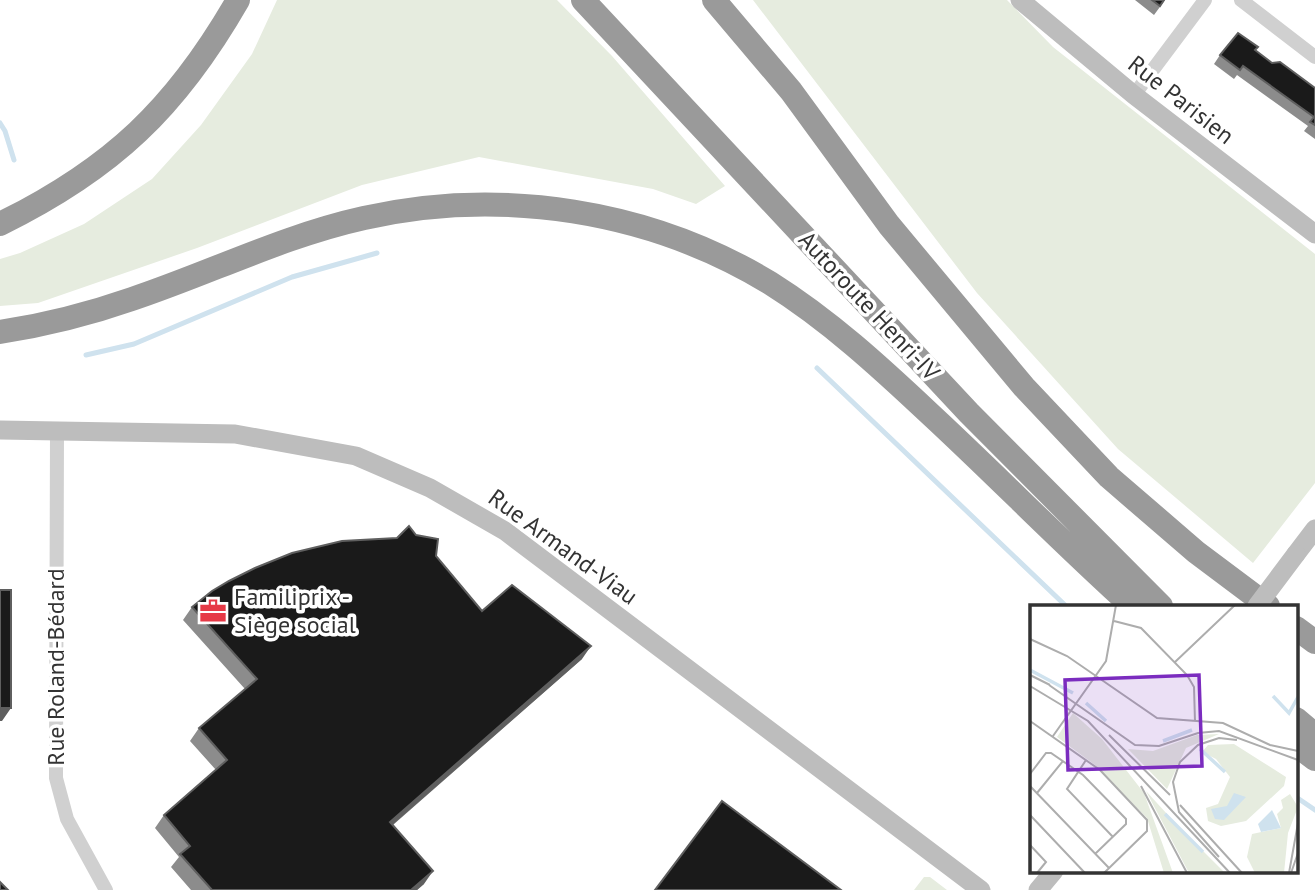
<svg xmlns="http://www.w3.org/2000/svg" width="1315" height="890" font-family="'PT Sans',sans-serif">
<rect width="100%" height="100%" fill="#fff"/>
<!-- green -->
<path fill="#e6ecdf" d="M277,0H557L612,56L725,186L696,204L653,189L479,157L362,185L197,248L38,303L0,306V259L20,253L84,224L152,179L201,125L252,54Z
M753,0H1007L1053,47L1315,254V483L1253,563L1118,449L977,293Z
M924,877H930L947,890H914Z"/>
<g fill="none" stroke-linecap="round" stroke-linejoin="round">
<!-- stream -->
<path stroke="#cfe2ee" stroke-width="5" d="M0,123L5,131L14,160
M86,355L134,344L292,277L377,253
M817,368L1066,606
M1296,797L1315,810"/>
<!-- street -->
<path stroke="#d0d0d0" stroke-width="14" d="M1241,0L1315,57
M1134,95L1205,0
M57,431L56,778L67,819L106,890"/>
<!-- secondary -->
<path stroke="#bdbdbd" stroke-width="19" d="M1020,0L1134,95L1315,234
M0,430L235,434L356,456L430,488L505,531L981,890
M1296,554L1315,529
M1038,890L1054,871"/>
<!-- highway -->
<path stroke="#9a9a9a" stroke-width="24" d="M583,0L969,413L1161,606
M714,0L791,91L889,225L1024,387L1109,477L1196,552L1268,606
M0,224C112,169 176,108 238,0
M0,332C45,325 89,314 132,299C210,273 283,236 364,218C501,187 650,210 770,283C829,320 880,367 930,414C998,477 1063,544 1132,606
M1296,628L1315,642
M1296,719L1315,735
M1296,745L1315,759"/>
<!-- secondary-bridge -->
<path stroke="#bdbdbd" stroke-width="19" d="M1257,606L1296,554"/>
</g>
<!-- wall -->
<path fill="#8c8c8c" d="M1135,0H1165L1154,15Z
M1255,50L1272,63L1315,88V139L1304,131L1308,126L1237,75L1234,79L1214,64L1220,55Z
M436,556L482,611L582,659L393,825L424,884L417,890H191L171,867L179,857L155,828L164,815L216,770L190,741L199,728L245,689L183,620L192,607Z"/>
<!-- shaded-wall -->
<path fill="#5f5f5f" d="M591,646L582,659L381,835L390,822Z
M0,708H11L2,721H0Z
M433,871L424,884L417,890H411Z"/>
<!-- building -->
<path fill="#1a1a1a" stroke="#5f5f5f" stroke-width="2" d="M1152,0H1164L1160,6Z
M1238,33L1258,47L1255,50L1272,63L1280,62L1315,88V125L1310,122L1314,117L1243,66L1240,70L1220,55Z
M409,526L416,535L438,539L436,556L482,611L512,585L591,646L390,822L433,871L411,890H212L180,854L190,846L164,815L227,760L199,728L257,679L192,607L212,591L229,581L255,568L292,553L342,541L397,538Z
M0,590H11V708H0Z
M722,801L841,890H655Z
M0,882L8,890H0Z"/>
<!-- icons -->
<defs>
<symbol id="office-bare" viewBox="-9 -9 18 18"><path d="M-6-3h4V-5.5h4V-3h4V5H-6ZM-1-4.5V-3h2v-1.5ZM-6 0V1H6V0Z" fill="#e63946" stroke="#fff" stroke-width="2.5" paint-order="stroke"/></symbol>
</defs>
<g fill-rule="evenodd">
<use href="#office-bare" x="194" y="592" width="38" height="38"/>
</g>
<g text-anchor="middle" stroke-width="7" stroke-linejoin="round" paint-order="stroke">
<!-- street labels -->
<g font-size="24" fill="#333" stroke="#fff">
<text transform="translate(1181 100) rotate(38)" y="8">Rue Parisien</text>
<text transform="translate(869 306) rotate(47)" y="8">Autoroute Henri-IV</text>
<text transform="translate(563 547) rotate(36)" y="8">Rue Armand-Viau</text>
<text transform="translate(56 667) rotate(-90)" y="8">Rue Roland-Bédard</text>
</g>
<!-- poi labels -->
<g font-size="24" fill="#333" stroke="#fff" text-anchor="start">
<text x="234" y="605">Familiprix -<tspan x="234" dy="28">Siège social</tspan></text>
</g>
</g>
<!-- overview -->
<g transform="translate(1030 605)">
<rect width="268" height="268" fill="#fff"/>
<path d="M43,108L72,134L114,188L143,268H134L117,213L65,160L27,132ZM189,129L156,143L137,184L98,144L123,146L167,130ZM204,139L256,172L254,181L216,216L191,221L178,216L176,203L188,199L200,172L186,154L172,147L178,140ZM116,186L148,221L195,268H159ZM260,189L268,202L258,228L254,268H225L217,252L222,229L251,223L247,209L253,203L251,195Z" fill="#e6ecdf"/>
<path d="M204,188L216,192L194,215L185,214L181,204L197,201ZM242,205L251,223L231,227L228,219Z" fill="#cfe2ee"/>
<path fill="none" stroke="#cfe2ee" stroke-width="3.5" d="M0,65L43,88M243,91L259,108L268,92M56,98L76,116M133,136L162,125M170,144L195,167M135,209L173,247"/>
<path fill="none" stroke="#adadad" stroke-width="2" d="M84,16L111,23L157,70L164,82L165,117M0,34L37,51L127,113L193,118L240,140L268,146M145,57L205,0M0,70L20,80M19,80L105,140L129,141L168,128L189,126L268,155M0,81L58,116L200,268M0,116L70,165L117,215V226L74,268M79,130L140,190M23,131L76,56L86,0M56,155L37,184L83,232M0,169L16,148H21L53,170L96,214V219L65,249M0,181L79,263M111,181L157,268M7,188L33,156M150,200L212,268M0,210L55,268M0,240L16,257L7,268M189,252L149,207L143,177L150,157L168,140L189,133L207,135M259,268L268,218M261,268L268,248"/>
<path fill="#7b2cbf" fill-opacity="0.15" stroke="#7b2cbf" stroke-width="3.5" d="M169,70L172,161L38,165L35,75Z"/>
<rect width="268" height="268" fill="none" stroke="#333" stroke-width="3.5"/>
</g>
</svg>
